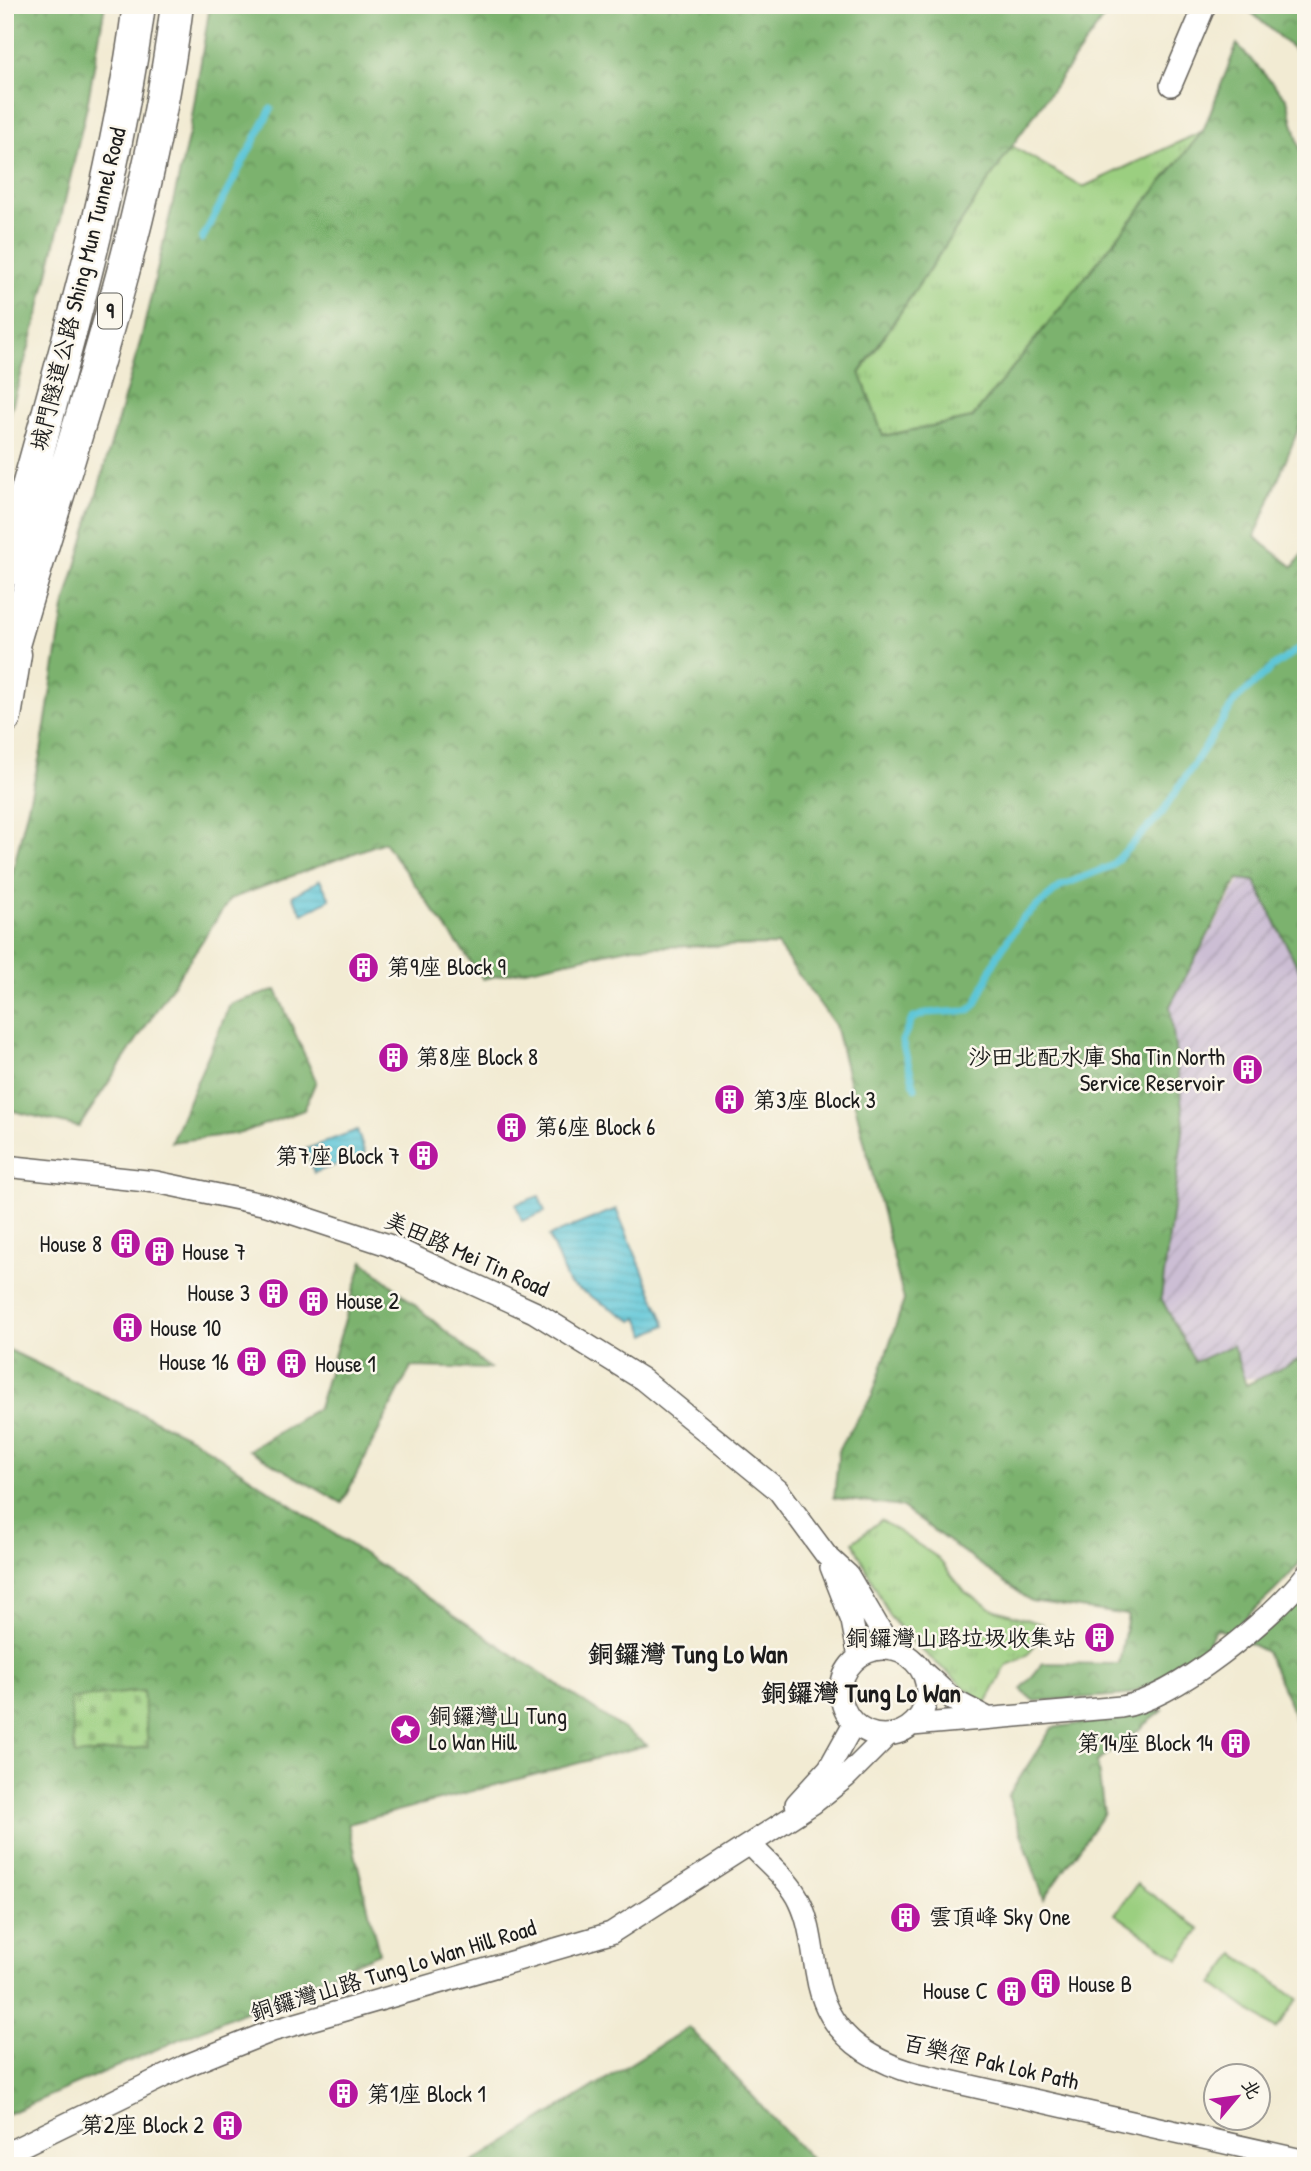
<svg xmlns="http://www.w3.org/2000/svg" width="1311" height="2171" font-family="'Patrick Hand','LXGW WenKai TC',sans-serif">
<defs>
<pattern id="industrial-furrows" width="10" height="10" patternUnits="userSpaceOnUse" patternTransform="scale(1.75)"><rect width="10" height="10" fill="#ccbed4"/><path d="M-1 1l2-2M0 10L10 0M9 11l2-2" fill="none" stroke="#afa3b5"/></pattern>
<pattern id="grass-tufts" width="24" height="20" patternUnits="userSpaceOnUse" patternTransform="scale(1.75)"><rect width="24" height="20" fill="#9bcf80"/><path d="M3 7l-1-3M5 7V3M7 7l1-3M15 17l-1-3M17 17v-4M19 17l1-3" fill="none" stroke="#85b16e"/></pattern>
<pattern id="forest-crowns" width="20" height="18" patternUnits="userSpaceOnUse" patternTransform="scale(1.75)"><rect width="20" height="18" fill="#7cb26e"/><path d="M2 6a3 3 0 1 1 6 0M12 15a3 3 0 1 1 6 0" fill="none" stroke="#65905a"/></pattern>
<pattern id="cemetery-stones" width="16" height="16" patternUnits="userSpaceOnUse" patternTransform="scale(1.75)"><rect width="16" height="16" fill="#9bcf80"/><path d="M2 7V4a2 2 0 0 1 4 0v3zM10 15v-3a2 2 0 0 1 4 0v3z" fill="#85b16e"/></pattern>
<pattern id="water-rules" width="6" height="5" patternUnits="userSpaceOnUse" patternTransform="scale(1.75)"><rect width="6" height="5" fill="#5dc6d8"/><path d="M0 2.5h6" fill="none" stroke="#50aab9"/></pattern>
</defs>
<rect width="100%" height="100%" fill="#fbf7ec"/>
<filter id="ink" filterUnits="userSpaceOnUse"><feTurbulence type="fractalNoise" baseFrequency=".0143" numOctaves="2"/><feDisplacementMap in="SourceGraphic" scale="14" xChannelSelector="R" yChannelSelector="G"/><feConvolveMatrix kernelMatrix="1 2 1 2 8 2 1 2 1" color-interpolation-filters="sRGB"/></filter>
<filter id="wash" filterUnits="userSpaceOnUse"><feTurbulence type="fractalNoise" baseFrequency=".00686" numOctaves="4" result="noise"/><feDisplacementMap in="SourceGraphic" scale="28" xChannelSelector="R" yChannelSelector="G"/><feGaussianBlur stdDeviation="1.57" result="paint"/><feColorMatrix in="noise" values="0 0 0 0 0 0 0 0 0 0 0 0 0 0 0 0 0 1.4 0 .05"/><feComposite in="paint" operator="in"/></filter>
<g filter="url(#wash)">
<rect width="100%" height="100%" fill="#f2ebd3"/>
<!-- industrial -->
<path fill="url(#industrial-furrows)" d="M1245,871L1306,872V1380L1236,1378L1204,1396L1129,1320L1184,1124L1170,1006Z"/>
<!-- grass -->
<path fill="url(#grass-tufts)" stroke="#5c764e" stroke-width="2" d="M1203,131L972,418L883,436L860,373L1012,146L1083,187Z
M881,1520L937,1557L965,1592L993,1609L1042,1624C1036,1648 1031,1657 1007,1665L985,1705L912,1642L890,1617L853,1542Z"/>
<!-- forest -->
<path fill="url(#forest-crowns)" stroke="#4c6745" stroke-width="2" d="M5,5H105L87,106L39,312L5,431Z
M210,5H1113L1012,146L860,372L883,436L972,418L1203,131L1237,44L1287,99L1306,172V410L1255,537L1293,567L1306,550V984L1255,881L1238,879L1170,1006L1184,1124L1161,1298L1195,1362L1233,1345L1246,1385L1306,1356V1554C1284,1586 1256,1608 1227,1633L1217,1628L1192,1667L1126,1695L1034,1701L1021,1690L1043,1663L1119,1664L1128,1615L1031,1601L901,1507L834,1498L839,1448L872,1396L904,1300L835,1025L777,945L633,947L483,979L384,842L230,899L79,1127L5,1109V904L41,751L64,608L141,339L190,129Z
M1247,5H1306V60L1246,8Z
M276,990L316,1081L304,1110L241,1133L171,1142L230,1004Z
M363,1261L490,1369L411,1367L342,1503L249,1450L318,1408Z
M5,1348L192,1438L647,1745L348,1824L379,1953L5,2115Z
M1306,1585V1752L1289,1702L1266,1652L1244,1641Z
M1164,1710L1097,1762L1104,1813L1044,1899L1008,1796L1052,1728Z
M689,2027L817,2166H467Z"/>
<!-- cemetery -->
<path fill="url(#cemetery-stones)" stroke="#5c764e" stroke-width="2" d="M143,1691L148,1747L75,1755L70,1699Z"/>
<!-- garden -->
<path fill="#9bcf80" stroke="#5c764e" stroke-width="2" d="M1137,1884L1200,1929L1179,1959L1115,1914Z
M1235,1954L1298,1999L1276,2029L1213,1984Z"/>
<!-- water -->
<path fill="url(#water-rules)" stroke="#3c717a" stroke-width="2" d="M320,880L330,899L303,914L292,896Z
M357,1130L365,1154L314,1173L306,1149Z
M539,1196L545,1212L522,1221L516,1204Z
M616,1209L666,1325L646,1335L638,1318L633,1321L568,1283L549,1236Z"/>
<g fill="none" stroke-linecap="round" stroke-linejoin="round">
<!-- stream -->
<path stroke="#5dc6d8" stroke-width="7" d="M202,239L271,109
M915,1088L902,1041L912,1019L926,1013L968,1011L976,1004L997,956L1021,920L1061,886L1111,866L1162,813L1235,701L1274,666L1306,644"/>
</g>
</g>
<g filter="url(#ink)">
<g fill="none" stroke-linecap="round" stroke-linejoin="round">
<defs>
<path id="minor" d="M1171,85L1205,5
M5,1166L156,1182L267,1205L388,1245L534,1312L642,1379L778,1490L826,1555L848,1575L892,1650
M831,1567L852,1621L859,1657
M841 1692a43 43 0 1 1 86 0a43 43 0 1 1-86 0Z
M923,1672L955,1701L986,1717
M912,1725L1121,1707C1176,1698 1272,1619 1306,1575
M796,1804L829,1768L854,1723
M751,1845C767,1863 790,1880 800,1902C811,1925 812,1951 817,1976C826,2032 866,2060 918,2074L1306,2161
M5,2154L185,2066L272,2031L611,1933L812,1804L846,1777L888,1735"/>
<path id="highway" d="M5,571C55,384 114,197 139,5
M5,673C67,453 149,233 177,5
M5,717L15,654"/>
</defs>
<!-- minor casing -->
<use href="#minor" stroke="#67645c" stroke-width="24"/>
<!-- highway casing -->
<use href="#highway" stroke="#67645c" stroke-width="35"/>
<!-- minor -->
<use href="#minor" stroke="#fff" stroke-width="21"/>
<!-- highway -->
<use href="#highway" stroke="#fff" stroke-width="32"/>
</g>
</g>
<!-- icons -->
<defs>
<symbol id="building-disc" viewBox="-11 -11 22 22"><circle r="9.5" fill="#b5179e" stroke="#fbf7ec"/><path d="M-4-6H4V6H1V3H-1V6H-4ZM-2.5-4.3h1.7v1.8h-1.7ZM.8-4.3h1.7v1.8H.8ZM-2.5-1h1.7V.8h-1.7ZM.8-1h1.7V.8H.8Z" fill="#fff"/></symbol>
<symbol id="sight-disc" viewBox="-11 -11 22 22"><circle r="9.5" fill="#b5179e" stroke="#fbf7ec"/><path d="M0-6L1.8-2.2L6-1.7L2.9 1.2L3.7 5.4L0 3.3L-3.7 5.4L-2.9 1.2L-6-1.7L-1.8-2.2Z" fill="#fff"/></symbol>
</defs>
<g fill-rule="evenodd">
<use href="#building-disc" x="346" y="950" width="35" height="35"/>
<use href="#building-disc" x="376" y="1040" width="35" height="35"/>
<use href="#building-disc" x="1230" y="1052" width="35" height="35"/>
<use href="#building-disc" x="712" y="1082" width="35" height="35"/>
<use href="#building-disc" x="494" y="1110" width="35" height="35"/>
<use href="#building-disc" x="406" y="1138" width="35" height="35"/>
<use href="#building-disc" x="108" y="1226" width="35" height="35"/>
<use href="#building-disc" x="142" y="1234" width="35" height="35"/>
<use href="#building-disc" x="256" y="1276" width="35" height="35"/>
<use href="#building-disc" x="296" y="1284" width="35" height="35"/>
<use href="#building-disc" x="110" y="1310" width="35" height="35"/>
<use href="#building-disc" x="234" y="1344" width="35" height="35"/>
<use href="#building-disc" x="274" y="1346" width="35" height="35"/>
<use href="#building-disc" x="1082" y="1620" width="35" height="35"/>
<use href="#sight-disc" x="388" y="1712" width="35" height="35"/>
<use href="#building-disc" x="1218" y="1726" width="35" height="35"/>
<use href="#building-disc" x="888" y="1900" width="35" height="35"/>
<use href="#building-disc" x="1028" y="1966" width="35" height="35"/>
<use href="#building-disc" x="994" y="1974" width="35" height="35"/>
<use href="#building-disc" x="326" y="2076" width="35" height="35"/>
<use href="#building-disc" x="210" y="2108" width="35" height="35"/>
</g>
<g text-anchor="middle" stroke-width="5" stroke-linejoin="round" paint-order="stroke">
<!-- shield labels -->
<rect fill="#fbf7ec" stroke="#5f5e5a" stroke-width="2" x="98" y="293.5" width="24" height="35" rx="5"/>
<g font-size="21" font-weight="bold" fill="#1c1c1c">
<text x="110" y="318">9</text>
</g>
<!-- street labels -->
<g font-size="23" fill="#1c1c1c" stroke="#fbf7ec">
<text transform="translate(78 289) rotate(-76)" y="8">城門隧道公路 Shing Mun Tunnel Road</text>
<text transform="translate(467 1254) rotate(24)" y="8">美田路 Mei Tin Road</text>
<text transform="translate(393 1970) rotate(-17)" y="8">銅鑼灣山路 Tung Lo Wan Hill Road</text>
<text transform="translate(991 2062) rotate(13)" y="8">百樂徑 Pak Lok Path</text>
</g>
<!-- poi labels -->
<g font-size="23" fill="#1c1c1c" stroke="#fbf7ec" text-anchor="start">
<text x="387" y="975">第9座 Block 9</text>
<text x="416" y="1065">第8座 Block 8</text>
<text x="1225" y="1065" text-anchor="end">沙田北配水庫 Sha Tin North<tspan x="1225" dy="26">Service Reservoir</tspan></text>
<text x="753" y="1108">第3座 Block 3</text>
<text x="535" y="1135">第6座 Block 6</text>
<text x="400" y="1164" text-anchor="end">第7座 Block 7</text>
<text x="102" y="1252" text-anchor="end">House 8</text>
<text x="182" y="1260">House 7</text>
<text x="250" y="1301" text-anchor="end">House 3</text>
<text x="336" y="1309">House 2</text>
<text x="150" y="1336">House 10</text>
<text x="229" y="1370" text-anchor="end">House 16</text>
<text x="315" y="1372">House 1</text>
<text x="1076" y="1646" text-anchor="end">銅鑼灣山路垃圾收集站</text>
<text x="429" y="1724">銅鑼灣山 Tung<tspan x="429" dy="26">Lo Wan Hill</tspan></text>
<text x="1213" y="1751" text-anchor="end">第14座 Block 14</text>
<text x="929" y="1925">雲頂峰 Sky One</text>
<text x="1068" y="1992">House B</text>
<text x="988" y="1999" text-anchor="end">House C</text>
<text x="367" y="2102">第1座 Block 1</text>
<text x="204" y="2133" text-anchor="end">第2座 Block 2</text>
</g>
<!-- quarter labels -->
<g font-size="26" font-weight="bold" fill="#1c1c1c" stroke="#fbf7ec">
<text x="688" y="1663">銅鑼灣 Tung Lo Wan</text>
<text x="861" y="1702">銅鑼灣 Tung Lo Wan</text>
</g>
</g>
<!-- margin -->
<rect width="1311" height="2171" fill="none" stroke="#fbf7ec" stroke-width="28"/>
<!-- north arrow -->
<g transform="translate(1237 2097) rotate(61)"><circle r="33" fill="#fbf7ec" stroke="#a29f99" stroke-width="2"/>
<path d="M0-5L12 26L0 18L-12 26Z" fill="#b5179e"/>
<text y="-10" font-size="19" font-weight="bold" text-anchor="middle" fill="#1c1c1c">北</text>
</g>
</svg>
